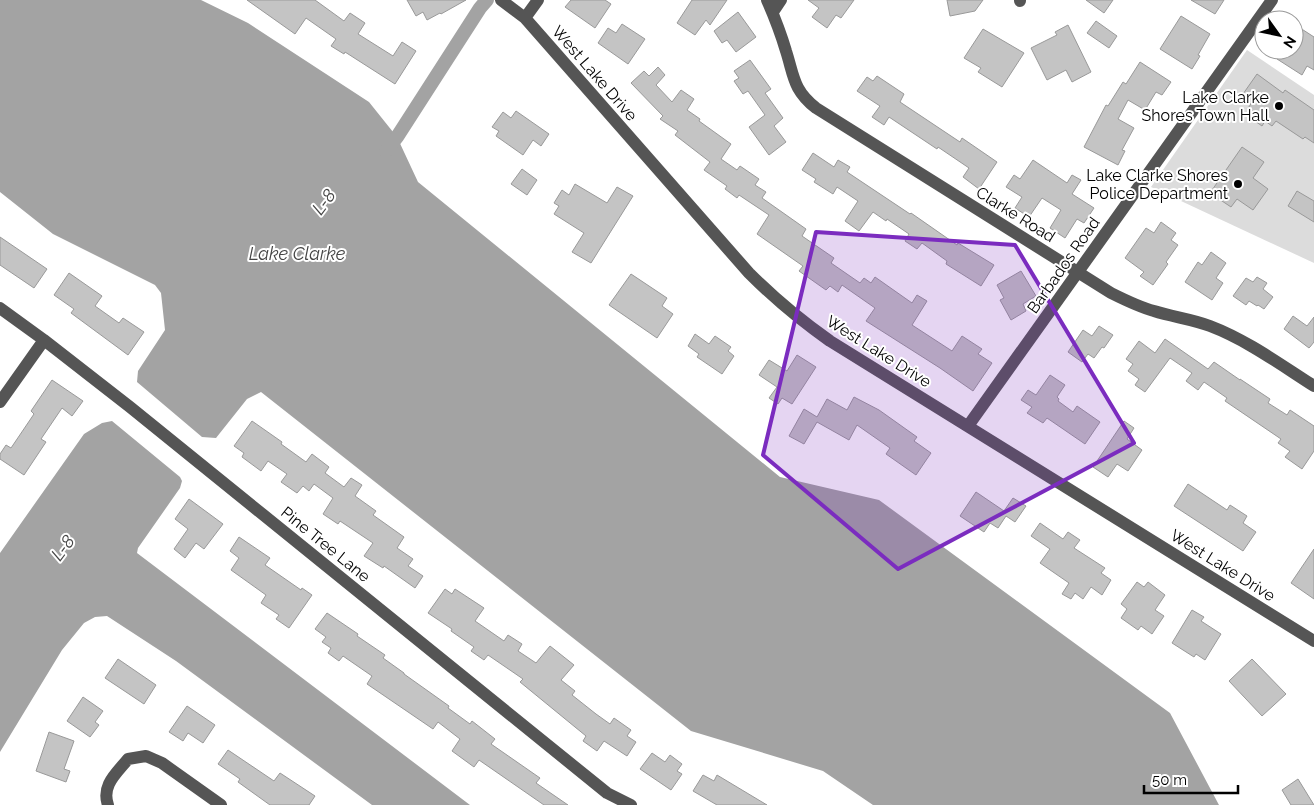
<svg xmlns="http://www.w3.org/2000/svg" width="1314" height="805" font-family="Raleway,sans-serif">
<rect width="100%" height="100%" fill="#fff"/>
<!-- green -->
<path fill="#dcdcdc" d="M1247,50L1314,95V263L1151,187Z"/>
<!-- water -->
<path fill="#a3a3a3" d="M0,0H201L248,23L369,102L397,137L418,182L780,477L879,500L1170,713L1219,805H873L823,771L691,731L261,392L247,399L216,438L202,437L137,382L138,371L165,330L161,293L155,285L53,234L0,192Z
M112,421L180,477L182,481L180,488L138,548L137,553L470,805H372L176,661L107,616L95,617L84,623L62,650L0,752V553L84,434L102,423Z"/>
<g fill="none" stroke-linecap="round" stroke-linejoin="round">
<!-- canal -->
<path stroke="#a3a3a3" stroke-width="14" d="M386,151L397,137L480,8L487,0"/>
</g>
<!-- building -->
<path fill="#c4c4c4" stroke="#999" d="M247,0H315L344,21L350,13L365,23L358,34L393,56L402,42L416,51L395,84L345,52L344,54L331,46L336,39L306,18L295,34Z
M407,0H466L441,14L440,13L427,20L423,12L416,16Z
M571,0H605L611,4L595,28L565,7Z
M692,0H727L710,25L706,20L695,35L677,23Z
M808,0H854L841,18L836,15L827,28L812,17L819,8Z
M947,0H983L975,11L950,16Z
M1086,0H1113L1104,13Z
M1191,0H1224L1215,14Z
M738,12L756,37L736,52L727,40L722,43L714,31Z
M1181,16L1210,34L1198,55L1200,56L1192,69L1160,49Z
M1096,21L1117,36L1109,48L1087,33Z
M622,24L645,39L628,64L598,43L608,28L616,33Z
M1294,24L1314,37V70L1307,66L1302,75L1277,59L1283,50H1294Z
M1068,25L1091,72L1072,82L1066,70L1047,80L1031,48L1057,35L1055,32Z
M983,29L1024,53L1002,87L978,72L981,68L964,58Z
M750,60L771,89L765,93L783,118L774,126L786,142L769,155L749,127L765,115L748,91L743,94L734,81L739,78L734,71Z
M1140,62L1171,82L1162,95L1156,92L1145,110L1128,100L1118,119L1134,128L1122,150L1125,151L1118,165L1084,147L1106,105L1108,106L1123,82L1126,84Z
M658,67L665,75L656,85L672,102L681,90L694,99L687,110L700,119L699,121L731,144L721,159L737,170L740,166L759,179L755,185L766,192L762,198L806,229L802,236L834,258L831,263L860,283L864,278L871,283L875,277L912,303L917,295L927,301L912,325L952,351L962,336L982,349L978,354L992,363L973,391L940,368L866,321L875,308L842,285L838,292L830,286L826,290L799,271L803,266L757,234L769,215L739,195L737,198L725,189L727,186L704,170L710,162L675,135L678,131L660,119L663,116L631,83L644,71L649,76Z
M1257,74L1283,93L1285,90L1314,110V143L1305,137L1303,139L1276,121L1272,126L1265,121L1262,126L1252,119L1255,113L1248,108L1251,104L1247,101L1249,98L1243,94Z
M877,76L904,94L900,102L960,142L962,138L997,162L979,189L963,177L969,168L938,147L937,149L889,117L884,125L872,117L880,106L857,91L867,77L873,81Z
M516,111L549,134L541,146L533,140L523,155L496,136L499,131L492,127L503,112L511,118Z
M1242,147L1264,162L1253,178L1268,189L1253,210L1237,199L1231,207L1210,193Z
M813,153L834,167L838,160L850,167L847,172L910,214L911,213L957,245L958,243L994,265L981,286L946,264L947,261L922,243L917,249L905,241L909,234L887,219L886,221L873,212L859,231L845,221L858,201L837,187L833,194L814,182L816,179L802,170Z
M1033,160L1067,183L1072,175L1081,180L1072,194L1094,208L1084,223L1077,219L1065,238L1050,228L1061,210L1042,198L1029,217L1015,208L1022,197L1006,187L1014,175L1020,179Z
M522,169L537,180L527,195L511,184Z
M575,184L607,203L617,187L633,196L591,263L572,252L584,233L554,214L559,206L554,203L562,190L569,195Z
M1297,191L1314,201V222L1288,206Z
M1161,222L1176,233L1171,240L1178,245L1166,262L1168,264L1153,285L1140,276L1144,272L1125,258L1146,228L1154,233Z
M0,237L47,269L34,288L0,265Z
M1211,252L1226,263L1216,278L1223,283L1212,300L1185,282L1198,262L1202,265Z
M1021,271L1036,296L1023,304L1026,311L1011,320L1000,300L1004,298L997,285Z
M69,273L102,296L95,306L119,323L123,318L144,332L128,355L71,313L74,309L54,295Z
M631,274L667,298L662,306L673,314L657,338L609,305Z
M1257,277L1267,283L1263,289L1273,297L1264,309L1258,305L1257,306L1249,301L1246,305L1233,296L1246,278L1253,282Z
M1293,316L1307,326L1314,317V342L1310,347L1309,348L1284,329Z
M1099,326L1113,335L1104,348L1102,347L1094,358L1088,354L1082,362L1068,352L1083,330L1092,336Z
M695,334L709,344L715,336L731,347L728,351L734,356L722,374L697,357L699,354L688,346Z
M1165,339L1208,369L1214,362L1240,380V379L1270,399L1268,403L1287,415L1290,410L1314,426V451L1302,469L1285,457L1290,451L1278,443L1281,439L1225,401L1227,398L1204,382L1198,390L1186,381L1192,373L1170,358L1145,392L1135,385L1139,379L1128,371L1133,364L1126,359L1139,341L1155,353Z
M797,355L816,367L792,404L782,398L778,404L769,398L777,387L759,375L769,360L787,371Z
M1050,375L1065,385L1057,397L1059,399L1058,401L1073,412L1077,406L1100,422L1085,444L1047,418L1043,423L1027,413L1032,407L1021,400L1028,390L1036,395Z
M52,380L83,401L72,416L62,408L41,439L46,442L24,475L0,459V454L6,445L11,448L34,414L31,411Z
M854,397L879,410L917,437L914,441L931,453L916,475L886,454L890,448L857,425L849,440L817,422L804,444L789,436L804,409L817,417L827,399L847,410Z
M252,421L282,442L281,444L306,462L312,454L329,467L325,473L344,487L351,478L362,485L355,496L376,511L373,515L404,537L397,548L413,559L408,566L423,576L415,588L384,566L383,568L364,556L373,543L340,521L338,524L323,514L333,498L314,484L309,491L303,486L297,493L281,482L287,474L268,461L261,471L242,457L244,453L234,446Z
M1124,421L1134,428L1127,439L1142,450L1128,471L1117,464L1108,477L1093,467Z
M1188,484L1227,510L1230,505L1247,516L1243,523L1256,532L1243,551L1174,506Z
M976,492L1004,511L1013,498L1026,506L1015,522L1006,516L998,528L990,523L984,532L960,516Z
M189,499L223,524L204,549L196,543L185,558L174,549L188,529L175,519Z
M1040,523L1063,539L1068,532L1080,540L1074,548L1105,568L1101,573L1111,580L1102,595L1091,587L1083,599L1075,593L1071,599L1062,594L1069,583L1040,563L1050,549L1031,536Z
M239,537L270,558L265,565L301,590L302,588L312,595L289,628L276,619L279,615L261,603L266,595L231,570L239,558L230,551Z
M1314,549V599L1291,583Z
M1137,582L1144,587L1148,582L1165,595L1155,610L1164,616L1152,634L1141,626L1138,630L1121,618L1127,609L1121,604Z
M445,589L452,594L455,589L484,608L475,621L504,641L508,635L522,644L518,651L536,663L550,646L574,665L561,680L575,691L572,695L596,714L610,724L614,718L631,730L627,736L636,742L627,756L604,741L597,751L583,741L586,736L520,682L523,679L488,655L484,660L471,651L474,647L451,631L452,629L428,613Z
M1192,610L1204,617L1201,621L1221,634L1205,660L1196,654L1194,657L1172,643Z
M327,613L358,634L357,636L385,655L383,658L404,673V674L449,706L448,708L470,724L472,721L495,739L491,744L540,778L536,783L568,805H544L479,760L474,767L452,751L460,739L438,722L433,729L367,684L372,676L343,656L339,661L328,653L331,648L322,642L326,637L315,629Z
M118,659L156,685L144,704L105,678Z
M1252,659L1286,694L1262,716L1229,681Z
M83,697L103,711L95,722L99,725L90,737L67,721Z
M187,706L215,725L203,743L188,733L183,741L169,732Z
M49,732L74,741L64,769L70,771L66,782L36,771Z
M228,750L274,781L280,773L315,796L309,805H270L238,782L240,779L218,764Z
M652,753L665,762L670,755L682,764L677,771L682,774L671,790L640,769Z
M703,775L714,781L717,775L767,805H717L693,791Z
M1298,779L1314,805H1291L1282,790Z"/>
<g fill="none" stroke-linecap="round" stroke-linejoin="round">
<!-- minor -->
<path stroke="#555" stroke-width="12" d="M501,0L525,18L749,273C775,299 800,320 830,341L1314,641
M767,0C774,16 781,34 786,51C794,76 793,90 816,108L1111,293C1125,300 1139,307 1154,311C1173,317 1192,319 1210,326C1247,340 1281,365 1314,386
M1020,1V0
M773,12L781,0
M525,18L538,0
M0,308L44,340L130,407L607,793L631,805
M0,402L44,340
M968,426L1272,0
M108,805C101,785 117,773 128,759L146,756L162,763L221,805"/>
</g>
<!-- marked area -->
<path fill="#7b2cbf" fill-opacity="0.2" stroke="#7b2cbf" stroke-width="4" stroke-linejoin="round" d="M816,232L1015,245L1134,443L898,569L763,455Z"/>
<!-- markers -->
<g fill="#000" stroke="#fff" stroke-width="2">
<circle cx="1279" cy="106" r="5"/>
<circle cx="1238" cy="184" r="5"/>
</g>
<g text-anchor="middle" stroke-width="4" stroke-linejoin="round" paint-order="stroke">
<!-- street labels -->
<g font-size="16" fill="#000" stroke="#fff">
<text transform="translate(595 73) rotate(49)" y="6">West Lake Drive</text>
<text transform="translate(1016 214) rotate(32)" y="6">Clarke Road</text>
<text transform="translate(1063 265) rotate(-55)" y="6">Barbados Road</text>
<text transform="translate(879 351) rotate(32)" y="6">West Lake Drive</text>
<text transform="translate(326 544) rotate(39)" y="6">Pine Tree Lane</text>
<text transform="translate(1223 565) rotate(32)" y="6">West Lake Drive</text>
</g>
<!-- poi labels -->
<g font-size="16" fill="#000" stroke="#fff" text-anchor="end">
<text x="1269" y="103">Lake Clarke<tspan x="1269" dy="18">Shores Town Hall</tspan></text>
<text x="1228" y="181">Lake Clarke Shores<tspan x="1228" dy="18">Police Department</tspan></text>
</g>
<!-- water labels -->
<g font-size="18" font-style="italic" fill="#444" stroke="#fff">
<text transform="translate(324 202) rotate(-53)" y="6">L-8</text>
<text x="297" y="260">Lake Clarke</text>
<text transform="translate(63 548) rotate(-53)" y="6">L-8</text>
</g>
</g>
<!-- north arrow -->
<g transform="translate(1279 35) rotate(123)"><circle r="24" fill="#ffffff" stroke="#999999"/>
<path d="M0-4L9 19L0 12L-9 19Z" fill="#000000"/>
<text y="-8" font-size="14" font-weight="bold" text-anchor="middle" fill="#000000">N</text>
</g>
<!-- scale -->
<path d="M1144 785v8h94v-8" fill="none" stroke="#000000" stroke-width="2.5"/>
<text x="1152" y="785" font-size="15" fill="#000000" stroke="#ffffff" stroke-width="4" paint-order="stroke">50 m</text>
</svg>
